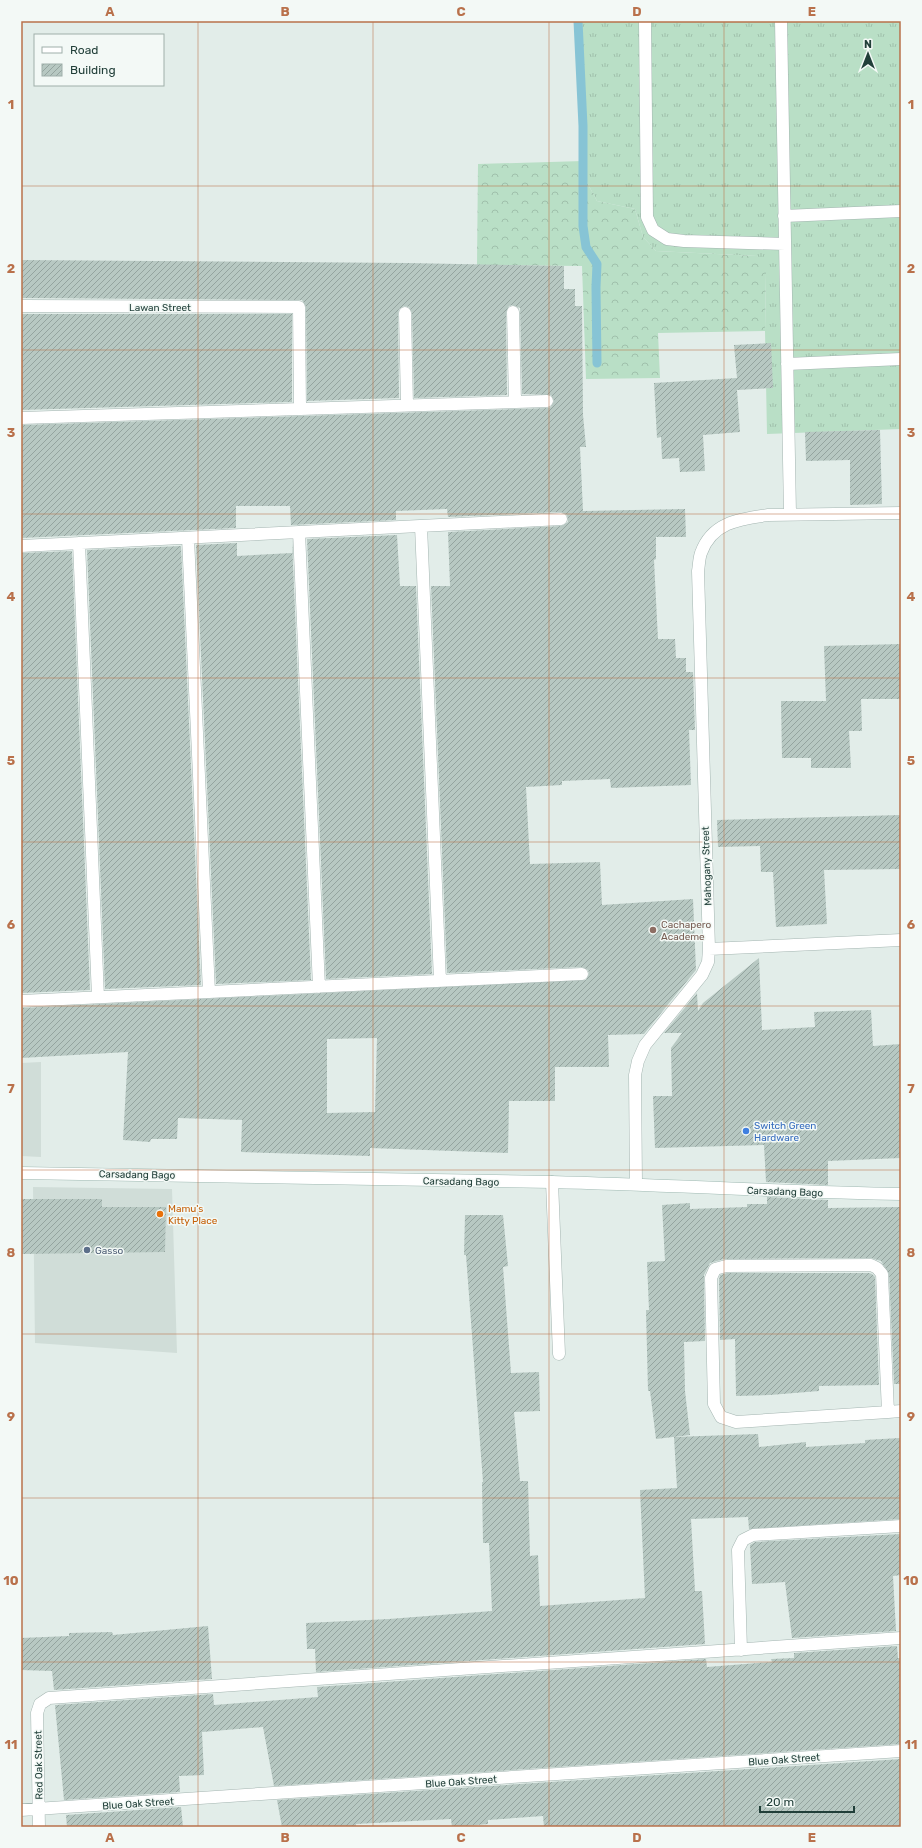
<svg xmlns="http://www.w3.org/2000/svg" width="922" height="1848" font-family="Rubik,sans-serif">
<defs>
<pattern id="grass-tufts" width="24" height="20" patternUnits="userSpaceOnUse"><rect width="24" height="20" fill="#b9dfc6"/><path d="M3 7l-1-3M5 7V3M7 7l1-3M15 17l-1-3M17 17v-4M19 17l1-3" fill="none" stroke="#9fc0ab"/></pattern>
<pattern id="forest-crowns" width="20" height="18" patternUnits="userSpaceOnUse"><rect width="20" height="18" fill="#b9dfc6"/><path d="M2 6a3 3 0 1 1 6 0M12 15a3 3 0 1 1 6 0" fill="none" stroke="#9fc0ab"/></pattern>
<pattern id="building-hatch" width="6" height="6" patternUnits="userSpaceOnUse"><rect width="6" height="6" fill="#b7c8c2"/><path d="M-1 1l2-2M0 6l6-6M5 7l2-2" fill="none" stroke="#94a49f"/></pattern>
</defs>
<rect width="100%" height="100%" fill="#e2ede9"/>
<!-- built -->
<path fill="#d0ddd8" d="M41,1062V1157L21,1156V1063Z
M33,1187L172,1189L177,1353L35,1343Z"/>
<!-- grass -->
<path fill="url(#grass-tufts)" d="M578,21H901V429L767,434L765,331L766,272L757,256L656,251L643,237L635,209L597,201L583,175V126Z"/>
<!-- forest -->
<path fill="url(#forest-crowns)" d="M583,161V175L597,201L635,209L643,237L656,251L757,256L765,262L766,272L765,331L658,333L660,378L586,379L582,266L477,265L478,164Z"/>
<g fill="none" stroke-linecap="round" stroke-linejoin="round">
<!-- stream -->
<path stroke="#87c4d5" stroke-width="9" d="M578,21L583,126V226L586,247L597,264L596,287L597,363"/>
</g>
<!-- building -->
<path fill="url(#building-hatch)" fill-rule="evenodd" d="M21,260L407,263L564,266V289H575V306H582L583,415L586,447H580L583,511L685,509L686,537H656V559L654,560L657,620L658,639H675L676,658H686V672H693L695,730H689L691,785L611,788L610,779L562,781V785L526,787L530,864L600,862L602,905L693,899L696,970L644,1034L608,1035L609,1067H555V1101H509L508,1153L370,1148V1156L241,1152L242,1120L178,1118L177,1139H151L150,1142L123,1140L128,1052L21,1058V1008L586,980L589,974L588,970L582,967L447,973L431,586H450L448,532L561,526L568,522L567,515L561,512L448,517L447,509L396,511V520L291,525L290,506H236V528L21,538V425L548,408L551,407L554,401L551,395L522,394L520,308L512,305L509,306L506,312L507,395L414,398L412,313L409,307L404,306L399,309L398,313L399,398L307,401L306,307L302,300L21,298ZM377,1038L375,1112L327,1113V1039Z
M21,314H292V402L21,410Z
M771,343L773,388L737,390L740,432L703,435L705,471L680,472L679,458L662,459L661,437L657,438L654,383L737,378L734,345Z
M880,430L882,504L850,505V460L806,461L805,432Z
M397,535L400,586H416L432,974L326,979L307,539Z
M292,540L311,980L216,984L196,545L237,543V556L292,553Z
M181,546L201,985L105,989L87,550Z
M72,551L90,990L21,993V553Z
M901,644V699H861L862,731H849L851,768H811V758H782L781,701H826L824,646Z
M901,815V869L824,870L827,924L776,927L773,872H761L760,846L718,847L717,820Z
M759,958L762,1030L815,1027L814,1012L871,1010L873,1046L901,1044V1158L828,1161V1185L766,1182L764,1145L655,1148L653,1096H672L671,1048L682,1033H664L697,993L698,1011L703,1003Z
M767,1197L828,1200V1208L901,1207V1384H894L889,1274L881,1261L871,1258L724,1259L710,1263L704,1275L705,1341L684,1342L685,1391L690,1435L656,1439L650,1391H648L646,1310H649L647,1262L665,1261L662,1205L690,1203V1209L747,1207V1204H767Z
M21,1199H102V1207H166L165,1252L21,1254Z
M465,1215H503L508,1266L503,1267L511,1373L539,1372L540,1411L514,1412L520,1481H528L530,1556L538,1555L540,1606L645,1598L640,1490L677,1488L674,1437L758,1434L759,1447L806,1442V1447L865,1443V1440L900,1438L901,1519L749,1529L748,1517L691,1519L695,1591H702L705,1644L316,1672L315,1649H307L306,1623L389,1619L492,1611L489,1543H483L482,1482H483L466,1255H464Z
M727,1273H869L872,1274L875,1277L879,1385L819,1386V1391L770,1395L736,1396L735,1339L720,1340L719,1280L720,1275Z
M901,1534V1575L893,1576L896,1631L792,1638L785,1582L752,1584L750,1545L755,1542Z
M208,1626L212,1679L54,1690L52,1671L21,1670V1638L69,1636V1633L112,1632L113,1635Z
M897,1646L898,1658H901V1744L274,1786L263,1727L202,1732L204,1775L179,1776L180,1792L64,1800L55,1705L213,1694L214,1705L318,1697L317,1687L706,1659L707,1667L772,1662L771,1659L794,1658V1653Z
M901,1759V1827H544L543,1816L488,1820V1824L455,1827H452L451,1819L356,1824V1827H282L277,1800Z
M181,1807L183,1827H67L66,1815Z"/>
<g fill="none" stroke-linecap="round" stroke-linejoin="round">
<defs>
<path id="lane" d="M552,1182L559,1354"/>
<path id="street" d="M645,21L647,217L653,230L667,239L684,241L785,244
M781,21L790,514
M784,216L901,211
M21,306L299,307L300,409
M513,312L515,402
M405,313L407,405
M787,364L901,359
M21,418L547,401
M421,526L440,981
M299,532L319,987
M188,538L209,992
M79,543L98,997
M21,546L561,519
M709,949L901,940
M21,1001L582,974
M636,1184L635,1075L638,1061L645,1045L702,975L708,962L709,949L698,571C699,566 699,558 701,553C712,522 740,519 768,515L901,513
M888,1412L882,1274L877,1268L871,1265L726,1266L715,1269L711,1278L714,1404L721,1417L736,1422L888,1412L901,1411
M741,1650L738,1550L743,1540L753,1535L901,1526
M21,1810L901,1751
M39,1827L37,1713L40,1704L49,1698L901,1638"/>
<path id="secondary" d="M21,1173L552,1182C669,1185 785,1192 901,1194"/>
</defs>
<!-- lane casing -->
<use href="#lane" stroke="#a4b5b1" stroke-width="13"/>
<!-- street casing -->
<use href="#street" stroke="#a4b5b1" stroke-width="13"/>
<!-- secondary casing -->
<use href="#secondary" stroke="#9fb9b2" stroke-width="13"/>
<!-- lane -->
<use href="#lane" stroke="#fff" stroke-width="12"/>
<!-- street -->
<use href="#street" stroke="#fff" stroke-width="12"/>
<!-- secondary -->
<use href="#secondary" stroke="#fff" stroke-width="12"/>
</g>
<!-- grid -->
<path fill="none" stroke="#b9714b" stroke-width="1" stroke-opacity="0.55" d="M198,21V1827M373,21V1827M549,21V1827M724,21V1827M21,186H901M21,350H901M21,514H901M21,678H901M21,842H901M21,1006H901M21,1170H901M21,1334H901M21,1498H901M21,1662H901"/>
<!-- markers -->
<circle fill="#8d6e63" stroke="#f3f9f6" stroke-width="1.5" cx="653" cy="930" r="4"/>
<circle fill="#3f7fe0" stroke="#f3f9f6" stroke-width="1.5" cx="746" cy="1131" r="4"/>
<circle fill="#e8710a" stroke="#f3f9f6" stroke-width="1.5" cx="160" cy="1214" r="4"/>
<circle fill="#5c6f8a" stroke="#f3f9f6" stroke-width="1.5" cx="87" cy="1250" r="4"/>
<g text-anchor="middle" stroke-width="3" stroke-linejoin="round" paint-order="stroke">
<!-- street labels -->
<g font-size="10" fill="#213f39" stroke="#f3f9f6">
<text x="160" y="311">Lawan Street</text>
<text transform="translate(706 866) rotate(-92)" y="4">Mahogany Street</text>
<text transform="translate(137 1174) rotate(1)" y="4">Carsadang Bago</text>
<text transform="translate(461 1181) rotate(1)" y="4">Carsadang Bago</text>
<text transform="translate(785 1191) rotate(2)" y="4">Carsadang Bago</text>
<text transform="translate(784 1759) rotate(-4)" y="4">Blue Oak Street</text>
<text transform="translate(38 1765) rotate(-91)" y="4">Red Oak Street</text>
<text transform="translate(461 1781) rotate(-4)" y="4">Blue Oak Street</text>
<text transform="translate(138 1803) rotate(-4)" y="4">Blue Oak Street</text>
</g>
<!-- education labels -->
<g font-size="10" fill="#785e54" stroke="#f3f9f6" text-anchor="start">
<text x="661" y="928">Cachapero<tspan x="661" dy="12">Academe</tspan></text>
</g>
<!-- shop labels -->
<g font-size="10" fill="#366cbe" stroke="#f3f9f6" text-anchor="start">
<text x="754" y="1129">Switch Green<tspan x="754" dy="12">Hardware</tspan></text>
</g>
<!-- food labels -->
<g font-size="10" fill="#c56008" stroke="#f3f9f6" text-anchor="start">
<text x="168" y="1212">Mamu's<tspan x="168" dy="12">Kitty Place</tspan></text>
</g>
<!-- service labels -->
<g font-size="10" fill="#4e5e75" stroke="#f3f9f6" text-anchor="start">
<text x="95" y="1254">Gasso</text>
</g>
</g>
<!-- border -->
<rect width="922" height="1848" fill="none" stroke="#f3f9f6" stroke-width="44"/>
<!-- legend -->
<rect x="34" y="34" width="130" height="52" fill="#f3f9f6" stroke="#9fafaa"/>
<rect x="42" y="47" width="20" height="6" fill="#ffffff" stroke="#9fafaa"/>
<text x="70" y="54" font-size="12" fill="#213f39">Road</text>
<rect x="42" y="64" width="20" height="12" fill="url(#building-hatch)" stroke="#9fafaa"/>
<text x="70" y="74" font-size="12" fill="#213f39">Building</text>
<!-- north arrow -->
<g transform="translate(868 54)" stroke="#f3f9f6" stroke-width="3" paint-order="stroke">
<path d="M0-3L7 15L0 10L-7 15Z" fill="#213f39"/>
<text y="-6" font-size="11" font-weight="bold" text-anchor="middle" fill="#213f39">N</text>
</g>
<!-- scale -->
<path d="M760 1806v6h94v-6" fill="none" stroke="#213f39" stroke-width="2"/>
<text x="766" y="1806" font-size="12" fill="#213f39" stroke="#f3f9f6" stroke-width="3" paint-order="stroke">20 m</text>
<rect x="22" y="22" width="878" height="1804" fill="none" stroke="#b9714b" stroke-width="1.5"/>
<g font-size="13" text-anchor="middle" font-weight="bold" fill="#b9714b">
<text x="110" y="16">A</text>
<text x="285" y="16">B</text>
<text x="461" y="16">C</text>
<text x="637" y="16">D</text>
<text x="812" y="16">E</text>
<text x="11" y="109">1</text>
<text x="911" y="109">1</text>
<text x="11" y="273">2</text>
<text x="911" y="273">2</text>
<text x="11" y="437">3</text>
<text x="911" y="437">3</text>
<text x="11" y="601">4</text>
<text x="911" y="601">4</text>
<text x="11" y="765">5</text>
<text x="911" y="765">5</text>
<text x="11" y="929">6</text>
<text x="911" y="929">6</text>
<text x="11" y="1093">7</text>
<text x="911" y="1093">7</text>
<text x="11" y="1257">8</text>
<text x="911" y="1257">8</text>
<text x="11" y="1421">9</text>
<text x="911" y="1421">9</text>
<text x="11" y="1585">10</text>
<text x="911" y="1585">10</text>
<text x="11" y="1749">11</text>
<text x="911" y="1749">11</text>
<text x="110" y="1842">A</text>
<text x="285" y="1842">B</text>
<text x="461" y="1842">C</text>
<text x="637" y="1842">D</text>
<text x="812" y="1842">E</text>
</g>
</svg>
